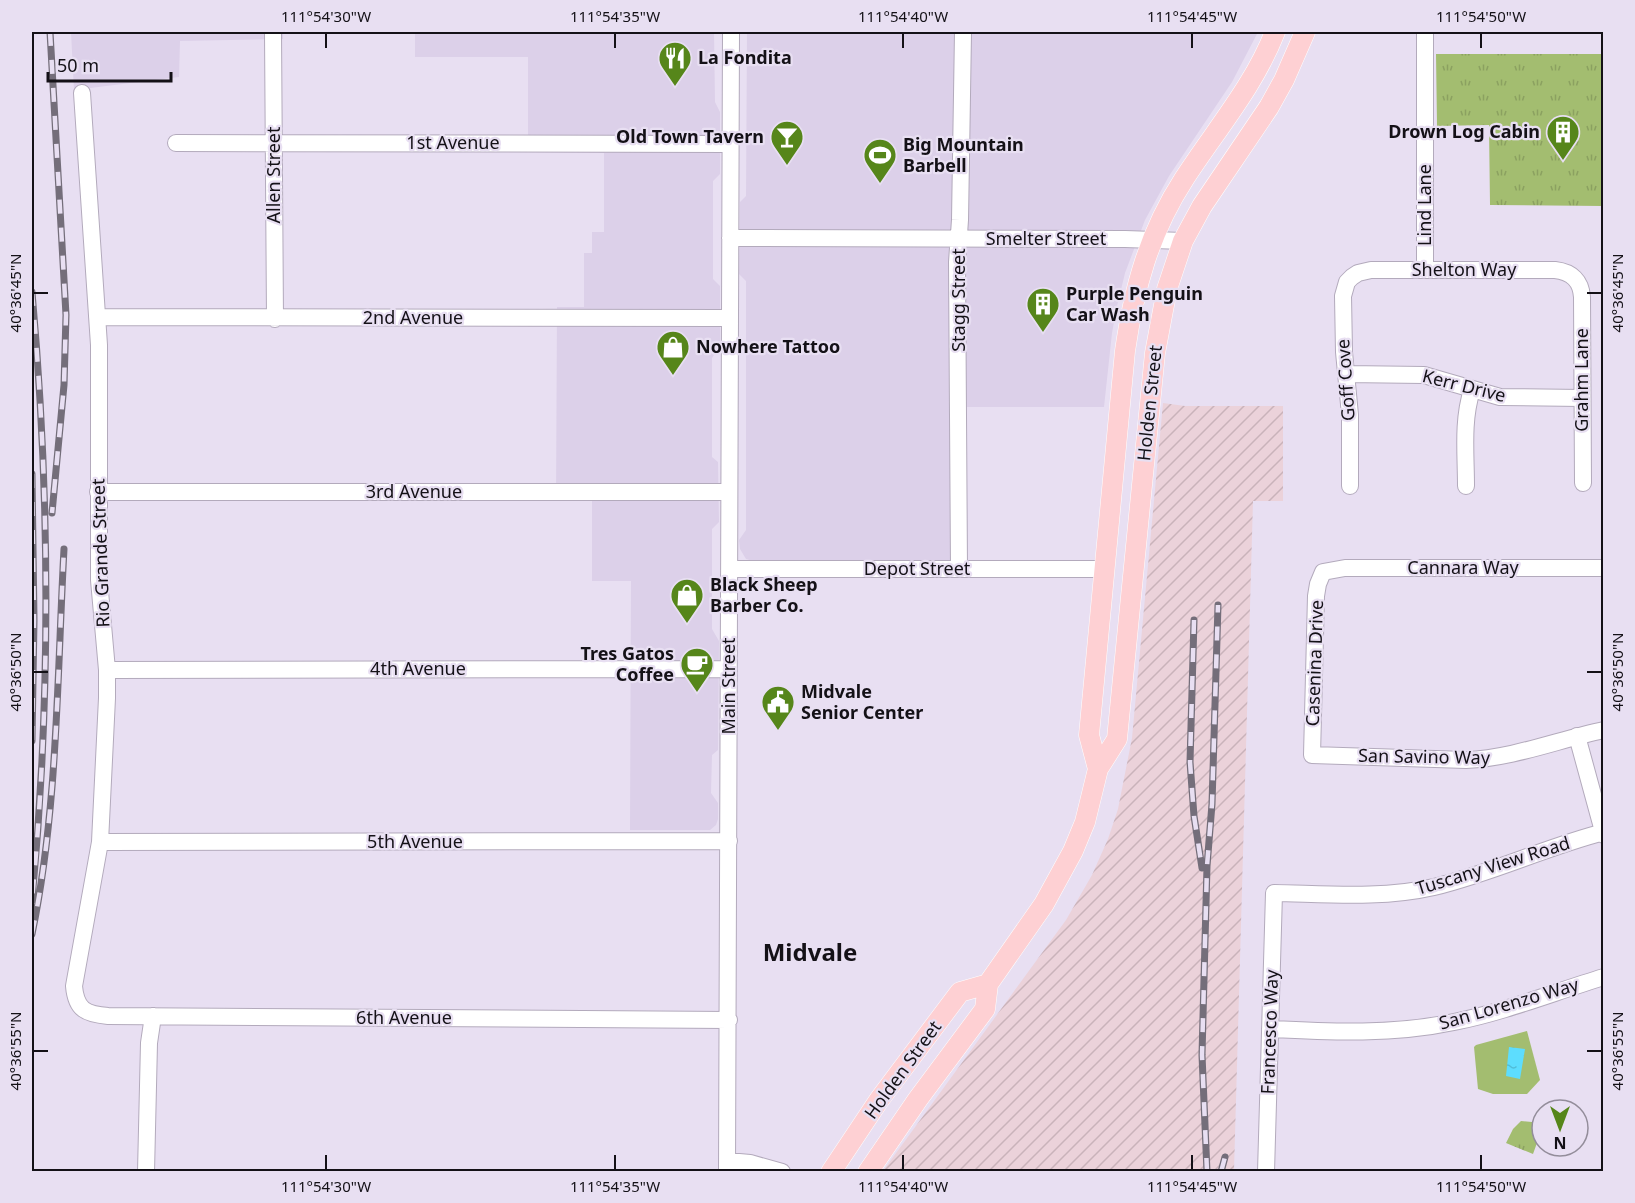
<svg xmlns="http://www.w3.org/2000/svg" width="1635" height="1203" font-family="'Noto Sans',sans-serif">
<defs>
<pattern id="industrial-furrows" width="10" height="10" patternUnits="userSpaceOnUse" patternTransform="scale(1.5)"><rect width="10" height="10" fill="#ebd2da"/><path d="M-1 1l2-2M0 10L10 0M9 11l2-2" fill="none" stroke="#c9b3ba"/></pattern>
<pattern id="park-tufts" width="24" height="20" patternUnits="userSpaceOnUse" patternTransform="scale(1.5)"><rect width="24" height="20" fill="#a3bd70"/><path d="M3 7l-1-3M5 7V3M7 7l1-3M15 17l-1-3M17 17v-4M19 17l1-3" fill="none" stroke="#8ba160"/></pattern>
<pattern id="water-ripples" width="26" height="14" patternUnits="userSpaceOnUse" patternTransform="scale(1.5)"><rect width="26" height="14" fill="#5dddfe"/><path d="M2 4q2-2 4 0t4 0M15 11q2-2 4 0t4 0" fill="none" stroke="#50bdd9"/></pattern>
</defs>
<rect width="100%" height="100%" fill="#e8dff2"/>
<!-- built -->
<path fill="#dcd0e9" d="M71,32H283V39L180,41L179,77L74,90Z
M415,32H714L715,102L720,112V174L713,181V279L720,286V346L712,358V457L718,462L719,522L712,529V629L719,641L718,750L712,755L711,793L718,803V819L716,825L710,830H630L631,581H592V501H556L557,307H584V253H592V232H604V153L528,152V57H415Z
M747,32H1258L1232,82L1169,176L1145,220L1125,273L1117,306L1112,333L1104,407H967V561H753L746,559L740,549L739,540L746,530V281L739,274L740,202L746,196Z"/>
<!-- industrial -->
<path fill="url(#industrial-furrows)" d="M1163,403L1185,406H1283V501H1253L1234,1171H883L1066,920L1092,875L1108,839L1118,809L1132,738Z"/>
<!-- grass -->
<path fill="#a3bd70" d="M1527,1031L1540,1080L1527,1094H1493L1478,1089L1474,1047L1476,1045Z"/>
<!-- park -->
<path fill="url(#park-tufts)" d="M1436,54H1603V206L1490,205L1489,125L1437,126Z
M1521,1121L1532,1122L1542,1129L1533,1154L1506,1143L1513,1129Z"/>
<!-- water -->
<path fill="url(#water-ripples)" d="M1509,1047L1525,1049L1520,1079L1506,1076Z"/>
<g fill="none" stroke-linecap="round" stroke-linejoin="round">
<defs>
<path id="minor" d="M273,32L275,319
M1425,32V270
M82,93L99,345V580L107,670V698L100,842L74,986C76,1010 86,1014 108,1016L729,1020
M176,143L730,144
M730,238L1125,239L1183,241
M97,317L729,318
M1346,374L1424,375L1500,397L1582,398
M1350,486V415L1344,352L1343,296L1347,282L1352,277L1358,273L1371,270H1555C1572,272 1581,281 1582,297L1583,483
M1466,486C1466,454 1462,421 1472,390
M98,492H729
M1604,568H1345L1323,572L1318,584L1316,596L1312,755L1466,760C1514,758 1557,740 1604,730
M730,569H1105
M959,569L957,262L960,220L963,32
M107,670L729,669
M1577,736L1604,835
M100,842L729,841
M1270,1029C1332,1032 1393,1035 1454,1022C1505,1012 1554,992 1604,977
M728,1161L750,1163L782,1172
M146,1172L149,1043L153,1016
M727,1172L731,32
M1266,1172L1274,893C1327,894 1382,899 1434,887C1492,873 1546,847 1604,832"/>
<path id="major" d="M1098,769L1089,735L1125,351C1134,288 1149,233 1184,179C1215,131 1254,86 1275,32
M831,1172L879,1100L960,992L988,984
M868,1172L918,1099L985,1009L988,984L1044,904L1073,851L1085,822L1098,769L1117,739L1155,353L1167,289L1183,241L1202,206L1269,107L1284,80L1305,32"/>
</defs>
<!-- minor casing -->
<use href="#minor" stroke="#b3aabc" stroke-width="18"/>
<!-- major casing -->
<use href="#major" stroke="#fff" stroke-width="21"/>
<!-- minor -->
<use href="#minor" stroke="#fff" stroke-width="16"/>
<!-- major -->
<use href="#major" stroke="#fed0d3" stroke-width="20"/>
<defs>
<path id="rail" d="M50,32L66,315L64,385L52,513
M32,292C50,494 51,698 32,900
M32,474L34,620L32,741
M1194,620L1190,762L1194,816L1202,868
M32,934C58,808 57,677 64,549
M1207,1172L1202,1055L1207,866L1212,804L1218,605
M1221,1172L1225,1157"/>
</defs>
<!-- rail casing -->
<use href="#rail" stroke="#746e7a" stroke-width="7"/>
<!-- rail -->
<use href="#rail" stroke="#e8dff2" stroke-width="4.5" stroke-dasharray="14" stroke-linecap="butt"/>
</g>
<!-- ticks -->
<path fill="none" stroke="#141117" stroke-width="2" d="M326,33V48M615,33V48M903,33V48M1192,33V48M1481,33V48M33,293H48M1587,293H1602M33,672H48M1587,672H1602M33,1051H48M1587,1051H1602M326,1155V1170M615,1155V1170M903,1155V1170M1192,1155V1170M1481,1155V1170"/>
<!-- icons -->
<defs>
<symbol id="restaurant-pin" viewBox="-11 -11 22 30"><path d="M0 17L-7.5 6A9.5 9.5 0 1 1 7.5 6Z" fill="#56861a" stroke="#e8dff2"/><path d="M-5-6h1v4h1v-4h1v4h1v-4h1v5L-1.5 .5V6h-2V.5L-5-1ZM5-6V6H3V1.5H1.5Q1.5-4 5-6Z" fill="#fff"/></symbol>
<symbol id="building-pin" viewBox="-11 -11 22 30"><path d="M0 17L-7.5 6A9.5 9.5 0 1 1 7.5 6Z" fill="#56861a" stroke="#e8dff2"/><path d="M-4-6H4V6H1V3H-1V6H-4ZM-2.5-4.3h1.7v1.8h-1.7ZM.8-4.3h1.7v1.8H.8ZM-2.5-1h1.7V.8h-1.7ZM.8-1h1.7V.8H.8Z" fill="#fff"/></symbol>
<symbol id="bar-pin" viewBox="-11 -11 22 30"><path d="M0 17L-7.5 6A9.5 9.5 0 1 1 7.5 6Z" fill="#56861a" stroke="#e8dff2"/><path d="M-6-5H6L.8 .8V4.5H3.5V6h-7V4.5H-.8V.8Z" fill="#fff"/></symbol>
<symbol id="stadium-pin" viewBox="-11 -11 22 30"><path d="M0 17L-7.5 6A9.5 9.5 0 1 1 7.5 6Z" fill="#56861a" stroke="#e8dff2"/><path d="M0-5a6.5 5 0 1 0 0 10a6.5 5 0 1 0 0-10ZM-3.5-1.8h7v3.6h-7Z" fill="#fff"/></symbol>
<symbol id="shop-pin" viewBox="-11 -11 22 30"><path d="M0 17L-7.5 6A9.5 9.5 0 1 1 7.5 6Z" fill="#56861a" stroke="#e8dff2"/><path d="M-5-2.5h2.3a2.7 3.5 0 0 1 5.4 0H5L5.5 6h-11ZM-1.5-2.5h3a1.5 2.3 0 0 0-3 0Z" fill="#fff"/></symbol>
<symbol id="cafe-pin" viewBox="-11 -11 22 30"><path d="M0 17L-7.5 6A9.5 9.5 0 1 1 7.5 6Z" fill="#56861a" stroke="#e8dff2"/><path d="M-5.5-4.5H6V0H3Q3 3.5 0 3.5H-2.5Q-5.5 3.5-5.5 0ZM3-3.2v2h1.7v-2ZM-6 4.5H4V6H-6Z" fill="#fff"/></symbol>
<symbol id="civic-pin" viewBox="-11 -11 22 30"><path d="M0 17L-7.5 6A9.5 9.5 0 1 1 7.5 6Z" fill="#56861a" stroke="#e8dff2"/><path d="M-.6-6.5H3V-4.5H.6V-3L4-1V1h2V6H-6V1h2V-1L-.6-3ZM-1.2 2.5V6h2.4V2.5Z" fill="#fff"/></symbol>
</defs>
<g fill-rule="evenodd">
<use href="#restaurant-pin" x="656" y="39" width="38" height="52"/>
<use href="#building-pin" x="1544" y="113" width="38" height="52"/>
<use href="#bar-pin" x="768" y="118" width="38" height="52"/>
<use href="#stadium-pin" x="861" y="136" width="38" height="52"/>
<use href="#building-pin" x="1024" y="285" width="38" height="52"/>
<use href="#shop-pin" x="654" y="328" width="38" height="52"/>
<use href="#shop-pin" x="668" y="576" width="38" height="52"/>
<use href="#cafe-pin" x="678" y="645" width="38" height="52"/>
<use href="#civic-pin" x="759" y="683" width="38" height="52"/>
</g>
<g text-anchor="middle" stroke-width="4.5" stroke-linejoin="round" paint-order="stroke">
<!-- poi labels -->
<g font-size="18" font-weight="bold" fill="#141117" stroke="#e8dff2" text-anchor="start">
<text x="698" y="64">La Fondita</text>
<text x="1540" y="138" text-anchor="end">Drown Log Cabin</text>
<text x="764" y="143" text-anchor="end">Old Town Tavern</text>
<text x="903" y="151">Big Mountain<tspan x="903" dy="21">Barbell</tspan></text>
<text x="1066" y="300">Purple Penguin<tspan x="1066" dy="21">Car Wash</tspan></text>
<text x="696" y="353">Nowhere Tattoo</text>
<text x="710" y="591">Black Sheep<tspan x="710" dy="21">Barber Co.</tspan></text>
<text x="674" y="660" text-anchor="end">Tres Gatos<tspan x="674" dy="21">Coffee</tspan></text>
<text x="801" y="698">Midvale<tspan x="801" dy="21">Senior Center</tspan></text>
</g>
<!-- street labels -->
<g font-size="18" fill="#141117" stroke="#e8dff2">
<text x="453" y="149">1st Avenue</text>
<text transform="translate(274 175) rotate(-90)" y="6">Allen Street</text>
<text transform="translate(1425 205) rotate(-90)" y="6">Lind Lane</text>
<text x="1046" y="245">Smelter Street</text>
<text x="1464" y="276">Shelton Way</text>
<text transform="translate(959 300) rotate(-90)" y="6">Stagg Street</text>
<text x="413" y="324">2nd Avenue</text>
<text transform="translate(1346 380) rotate(-94)" y="6">Goff Cove</text>
<text transform="translate(1582 380) rotate(-90)" y="6">Grahm Lane</text>
<text transform="translate(1464 386) rotate(14)" y="6">Kerr Drive</text>
<text transform="translate(1150 403) rotate(-84)" y="6">Holden Street</text>
<text x="414" y="498">3rd Avenue</text>
<text transform="translate(101 553) rotate(-92)" y="6">Rio Grande Street</text>
<text x="1463" y="574">Cannara Way</text>
<text x="917" y="575">Depot Street</text>
<text transform="translate(1315 663) rotate(-88)" y="6">Casenina Drive</text>
<text x="418" y="675">4th Avenue</text>
<text transform="translate(729 686) rotate(-90)" y="6">Main Street</text>
<text transform="translate(1424 757) rotate(1)" y="6">San Savino Way</text>
<text x="415" y="848">5th Avenue</text>
<text transform="translate(1493 866) rotate(-17)" y="6">Tuscany View Road</text>
<text transform="translate(1509 1004) rotate(-16)" y="6">San Lorenzo Way</text>
<text x="404" y="1024">6th Avenue</text>
<text transform="translate(1270 1032) rotate(-88)" y="6">Francesco Way</text>
<text transform="translate(903 1070) rotate(-54)" y="6">Holden Street</text>
</g>
<!-- district labels -->
<g font-size="24" font-weight="bold" fill="#141117" stroke="#e8dff2">
<text x="810" y="961">Midvale</text>
</g>
</g>
<!-- border -->
<rect width="1635" height="1203" fill="none" stroke="#e8dff2" stroke-width="66"/>
<!-- north arrow -->
<g transform="translate(1560 1128) rotate(180)"><circle r="28" fill="#e8dff2" stroke="#938d9a" stroke-width="1.5"/>
<path d="M0-4.5L10 22L0 15L-10 22Z" fill="#56861a"/>
<text y="-9" font-size="16" font-weight="bold" text-anchor="middle" fill="#141117">N</text>
</g>
<!-- scale -->
<path d="M48 72v9h123v-9" fill="none" stroke="#141117" stroke-width="3"/>
<text x="57" y="72" font-size="18" fill="#141117" stroke="#e8dff2" stroke-width="4.5" paint-order="stroke">50 m</text>
<rect x="33" y="33" width="1569" height="1137" fill="none" stroke="#141117" stroke-width="2"/>
<g font-size="15" text-anchor="middle" fill="#141117">
<text x="326" y="22">111°54'30"W</text>
<text x="615" y="22">111°54'35"W</text>
<text x="903" y="22">111°54'40"W</text>
<text x="1192" y="22">111°54'45"W</text>
<text x="1481" y="22">111°54'50"W</text>
<text transform="translate(1618 293) rotate(-90)" y="5">40°36'45"N</text>
<text transform="translate(16 293) rotate(-90)" y="5">40°36'45"N</text>
<text transform="translate(1618 672) rotate(-90)" y="5">40°36'50"N</text>
<text transform="translate(16 672) rotate(-90)" y="5">40°36'50"N</text>
<text transform="translate(16 1051) rotate(-90)" y="5">40°36'55"N</text>
<text transform="translate(1618 1051) rotate(-90)" y="5">40°36'55"N</text>
<text x="326" y="1192">111°54'30"W</text>
<text x="615" y="1192">111°54'35"W</text>
<text x="903" y="1192">111°54'40"W</text>
<text x="1192" y="1192">111°54'45"W</text>
<text x="1481" y="1192">111°54'50"W</text>
</g>
</svg>
